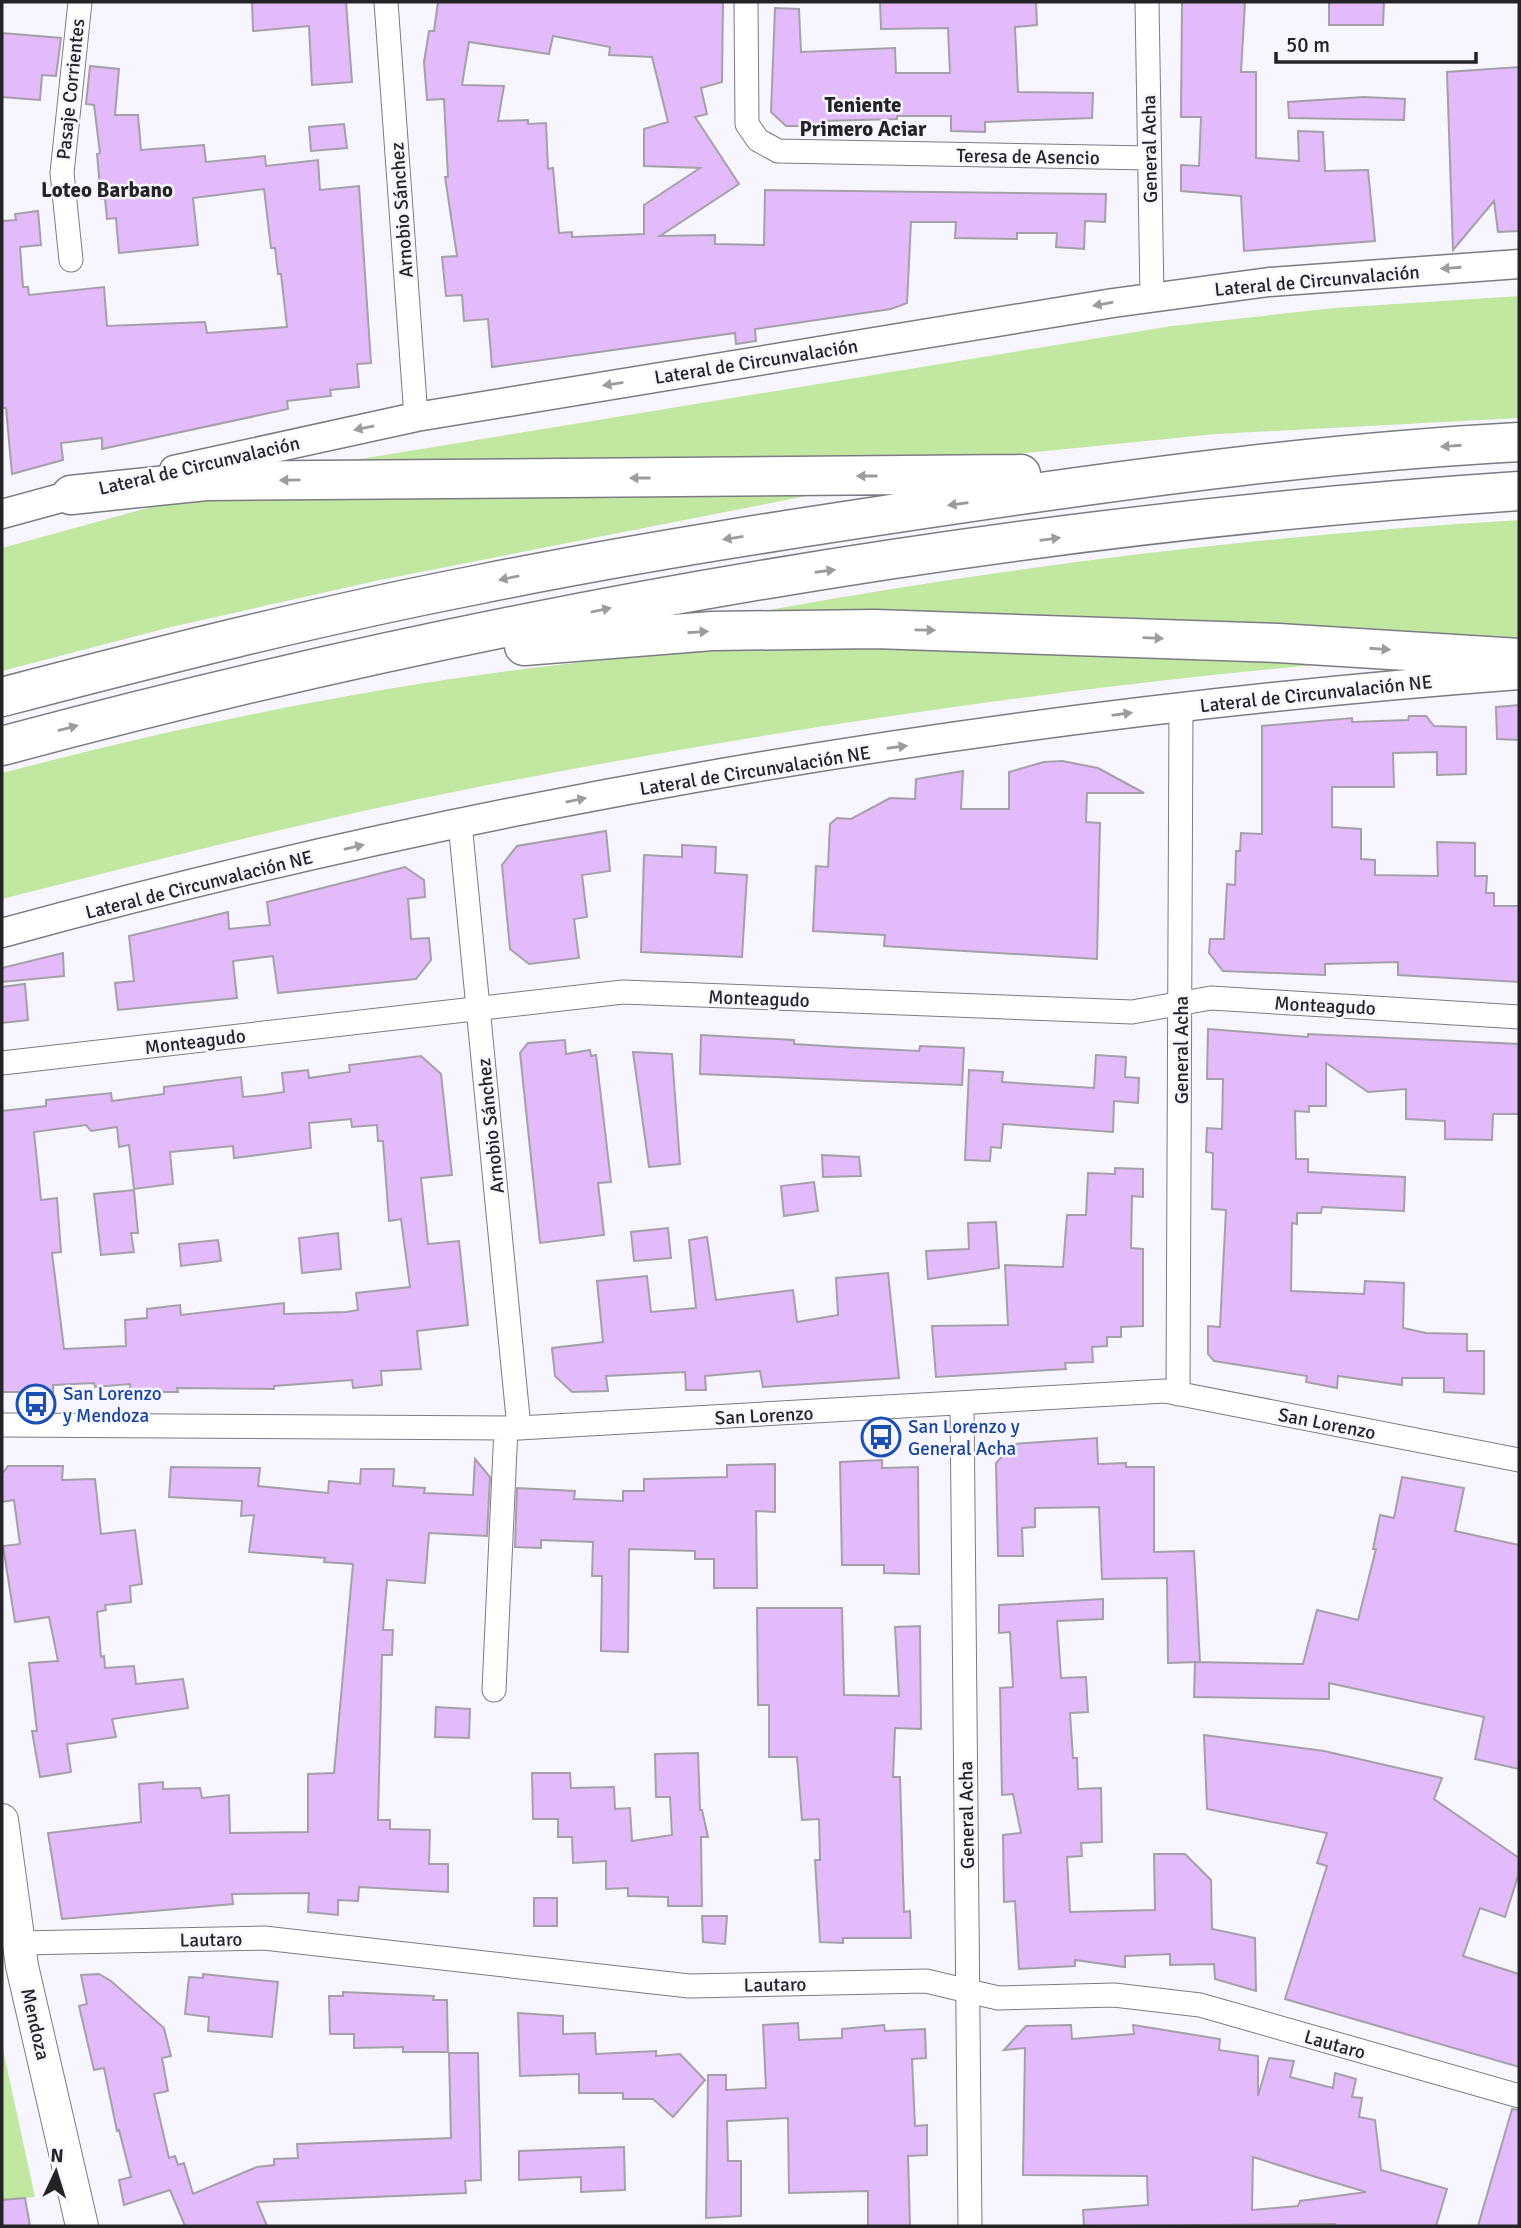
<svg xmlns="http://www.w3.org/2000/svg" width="1521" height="2228" font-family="Signika,sans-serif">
<rect width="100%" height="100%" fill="#f7f6fe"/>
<!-- green -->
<path fill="#c1e7a1" d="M1519,296V418L1216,434L995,456L305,468L1172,326L1334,308Z
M822,493L380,580L171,627L2,671V548L151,507L212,498Z
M1519,520V640L769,610C1017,565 1267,535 1519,520Z
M738,649H928L1337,663C1047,689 759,732 473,788C315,819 158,860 2,899V773C247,709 484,664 738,649Z
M2,2045L35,2197L2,2200Z"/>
<!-- building -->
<path fill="#e3bbfb" stroke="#a5a0a8" stroke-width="2" fill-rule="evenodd" d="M252,2H346L352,82L312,85L309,26L253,31Z
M438,2H723L722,82L701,88L707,114L695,117L739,184L660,236L715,235V244L764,245L765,190L1106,194L1105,222L1085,221L1084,249L1056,247L1057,233H1017V239L955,238L956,222H911L907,303L891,309L755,329L756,341L736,344L735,333L492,367L488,319L464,321L462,295L446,296L442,257L457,256L445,177H448L444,99L427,100L424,62L429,31H434ZM553,36L610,47L609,55L652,57L668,122L644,129V166L700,168L644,205V234L572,237V232L559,233L553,168L548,169L546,123L528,124V120L498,121L504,86L462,85L469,42L549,54Z
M880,2H1036L1037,25L1015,27L1018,92L1093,93L1092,118L985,122V132L951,131V116H897V119L821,121V126H786L771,112L775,8L799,9L801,52L895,48L896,73H950L948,28L881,29Z
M1182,2H1245L1241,72H1256V158L1299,161L1298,131L1323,132L1325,171L1368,170L1375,241L1244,251L1241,196L1181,191V165L1199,166L1201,117H1181Z
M1329,2H1384L1383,25H1329Z
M2,33L61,38L56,76L42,75L40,100L2,97Z
M90,66L119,69L115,115H138L141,150L204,145L206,162L265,156L266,166L318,160L320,190L359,186L371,363L357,364L359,387L330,390L331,396L287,401L288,409L102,449V438L61,443L63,460L12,474L6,408H2V221L16,220L15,214L38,211L41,245L20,247L23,287H28L29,295L104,287L107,326L205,322L207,333L287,327L281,274H278L275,248H271L264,189L193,198L198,245L119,253L116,218L107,219L105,199H101L97,154L100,153L94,105L86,104Z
M1519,67V231L1498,232L1494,201L1453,250L1447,72Z
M1364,97L1405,99L1404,120L1289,118L1288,102Z
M344,124L347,148L311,151L309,127Z
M1519,705V740L1497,739L1496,707Z
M1409,716H1426L1434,726L1466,727V774L1437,775V752L1393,753L1394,787H1332V827L1361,829V859L1375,860V875L1438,876L1437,842L1475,843V876H1487L1486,893H1494V906H1519V982L1398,975V962L1325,964V975L1223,971L1209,953L1210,939H1224L1227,884L1235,885L1236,851H1240L1241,833L1262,834V726L1352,718V722L1408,720Z
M1062,761L1098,768L1144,793H1087L1086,822L1100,823L1097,959L884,946L885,935L813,931L816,866L828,867L830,824L837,818L851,819L890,798L915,799L916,779L963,771L961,809H1009V772L1044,762Z
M606,831L610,871L582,875L587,917L574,919L579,958L529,964L510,949L502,865L517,846Z
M682,845L716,847L715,873L747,875L742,957L641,952L644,855L682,857Z
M405,867L424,880L425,897L408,899L411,939L429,938L431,960L416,979L278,993L273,956L233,961L237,998L118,1010L115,983L134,981L129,936L228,912L229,929L270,925L267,902Z
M63,953L64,976L2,982V968Z
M25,984L28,1020L2,1023V987Z
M1208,1029L1308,1037V1034L1519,1044V1114H1493L1492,1140L1445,1139V1121L1406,1119V1089L1368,1092L1326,1063V1106H1309V1112L1295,1111L1296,1159H1308V1172L1405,1177L1404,1211L1322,1207L1321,1213H1297V1224L1292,1223L1291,1291L1364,1294L1365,1281L1404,1283L1403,1328L1426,1333L1467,1334V1351H1484V1394L1444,1392V1378H1402V1385L1338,1376L1337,1388L1306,1382L1307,1376L1214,1361L1208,1354V1326L1220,1327L1226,1210L1212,1209L1213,1153L1206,1152L1207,1128L1222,1129L1223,1079H1207Z
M701,1035L794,1040V1044L841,1047L919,1051L920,1046L964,1048L962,1085L700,1074Z
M565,1040L566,1054L590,1050L591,1056L596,1055L611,1182L598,1183L604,1235L540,1243L520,1053L528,1043Z
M633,1052L672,1054L680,1164L649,1167Z
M1096,1055L1126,1057L1125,1077L1139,1078L1138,1103L1114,1101L1113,1132L1003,1124L1001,1148L991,1147L990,1161L965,1160L969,1070L1003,1072L1002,1082L1094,1088Z
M421,1056L441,1074L452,1175L421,1178L428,1244L459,1241L468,1325L417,1331L421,1369L381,1371L382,1385L353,1388L352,1380L274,1386V1389L177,1388L178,1392H130V1384L95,1387L94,1383L53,1385V1392H2V1111L46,1106V1100L111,1093L112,1101L164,1094V1087L241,1077L243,1097L264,1095L284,1092L282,1073L308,1070L309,1078L350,1072L349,1065ZM351,1119L352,1127L377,1125L378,1141H383L389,1221L401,1219L410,1287L356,1293L358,1310L346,1312L284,1314V1303L181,1315L180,1305L147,1309V1318L125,1320L126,1346L64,1349L52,1253L61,1252L57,1198L41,1200L34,1132L86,1125L91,1131L117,1127L119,1147L129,1145L134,1189L173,1184L170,1152L233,1146L234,1158L311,1148L309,1123Z
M822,1155L859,1157L861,1176L823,1177Z
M1115,1168L1143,1169V1197L1132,1196L1131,1248L1143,1249V1326L1121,1327V1337H1107V1346L1092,1347L1093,1362L1065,1363L1066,1369L936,1377L932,1326L1008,1325L1005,1265L1063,1267L1067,1215H1086L1088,1173L1115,1174Z
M814,1182L818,1211L784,1216L781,1186Z
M134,1190L138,1233H131L134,1252L101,1255L94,1194Z
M996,1222L999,1268L928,1279L926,1251L969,1249L968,1223Z
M668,1228L671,1258L634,1261L631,1232Z
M338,1233L341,1269L302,1273L299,1238Z
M707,1237L716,1300L793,1290L797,1322L838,1315L836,1278L888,1273L899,1378L763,1387L760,1371L705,1376L706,1390H686L685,1372L606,1376L608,1391L572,1392L555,1376L552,1348L603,1342L597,1281L647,1276L651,1312L696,1308L689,1240Z
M218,1240L221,1261L181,1266L179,1244Z
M1097,1438L1098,1464L1126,1463V1467H1154V1552L1194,1551L1200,1662L1168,1663L1167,1578L1102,1579L1099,1507L1035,1508V1527L1022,1528L1023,1556H998L996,1463L1013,1444Z
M475,1459L490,1477L487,1536L429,1533L425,1583L387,1580L383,1630H393L392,1655H382L378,1820H390V1829L430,1830L429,1864H448V1892L359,1887L358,1901L338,1900V1915L308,1912L309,1893L232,1894L233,1904L62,1919L48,1833L141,1822L139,1784L163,1782V1789L200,1788L202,1798L229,1795L230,1833L308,1832V1774L334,1773L353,1564L324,1562L325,1558L249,1552L254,1515L241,1516L242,1501L169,1497L171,1467L260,1468L258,1486L328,1493L329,1481L360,1484L361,1469H394L393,1486L425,1488L424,1493L473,1495Z
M882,1460V1468L918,1467L919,1574L884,1573V1565H842L840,1462Z
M775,1464V1512L756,1511L757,1588H714V1559H695V1551L629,1549L628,1652L601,1651L602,1576H592L593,1542L541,1540V1548L515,1547L517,1488L575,1491L574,1499L623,1501V1491H644V1479L727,1477V1465Z
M8,1466H63L62,1480L95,1479L101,1534L135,1530L142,1584L130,1586L131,1602L105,1605L106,1610L97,1612L101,1657L104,1656L105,1668L134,1666L136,1684L183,1679L188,1708L112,1719L116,1737L67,1744L71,1772L40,1777L32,1731H37L29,1663L58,1661L49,1617L15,1622L3,1546L20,1544L14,1500L2,1502V1474Z
M1402,1477L1464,1488L1455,1531L1519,1545V1769L1475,1759L1484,1717L1329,1683V1699L1194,1697L1195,1662L1303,1664L1317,1610L1358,1620L1376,1549H1373L1380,1515L1394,1518Z
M1103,1599V1619L1057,1621L1061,1678L1086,1677L1088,1712L1070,1713L1073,1758H1077L1078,1789L1101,1788L1102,1842L1081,1843L1082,1856L1067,1857L1070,1912L1155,1910L1154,1854H1185L1211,1880L1212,1929L1255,1938L1256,1991L1215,1979L1214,1964L1170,1965V1954L1125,1956V1967L1075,1960V1966L1019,1969L1015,1901L1004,1902L1003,1835L1021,1833L1013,1794L1002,1795L1000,1688L1013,1687L1010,1632L999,1633V1605Z
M757,1608H842L844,1695L899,1696L895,1627L920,1626L921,1729L895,1728L893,1777H900L904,1912L910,1911L911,1938H843V1943L820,1942L815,1860H820L819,1819L802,1820L797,1757H769V1705H758Z
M436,1707L470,1709L469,1738L435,1737Z
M1204,1735L1324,1751L1442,1778L1434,1799L1519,1858V1873L1505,1917L1480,1908L1463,1956L1519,1974V2067L1285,1999L1327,1866L1317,1863L1327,1833L1207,1809Z
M698,1753L700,1810H702L708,1837H701L702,1906H668V1897L628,1896V1888L606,1889V1861L573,1863L572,1837H558V1819H533L532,1773H570L571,1788L614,1787L615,1809L630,1808L632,1841L672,1835L670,1797H656L655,1754Z
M534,1898H557V1926H534Z
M702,1916H727L725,1944L703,1942Z
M99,1974L111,1981L164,2028L171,2056L162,2058L168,2091L154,2094L169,2158L175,2156L178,2165L184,2163L193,2194L257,2167L274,2165V2159L298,2158L297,2144L451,2138L449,2053H478L481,2180L465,2181L466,2193L257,2202L267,2226H185L170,2190L124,2205L119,2180L131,2177L119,2130L117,2131L104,2068L94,2070L79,2006L87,2004L81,1975Z
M203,1974L278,1982L272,2037L208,2031L209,2017L185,2014L189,1977L203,1978Z
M343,1992L434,1996L433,2000H447L448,2052H403V2047L354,2048V2034H330L329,1996H343Z
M518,2013L563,2016V2034L595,2033L596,2054L656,2051V2056L680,2054L705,2080L673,2117L653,2099H623V2093H579V2074L520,2076Z
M798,2023L799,2040L842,2038V2029L884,2025L885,2031L925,2029L926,2058L912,2059L915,2126L927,2125V2155L908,2156L910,2226H868V2191L789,2193L788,2118L727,2121L728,2161H741V2216L706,2218L708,2075H726V2090L766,2088L763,2025Z
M1071,2025L1072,2039L1134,2034L1133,2025L1220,2039L1219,2050L1258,2056V2096L1269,2058L1294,2061L1290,2077L1333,2088L1335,2073L1356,2079L1352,2097L1362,2098L1359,2117L1375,2120L1381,2170L1447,2189L1436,2226H1335V2224L1084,2226L1083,2210L1148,2205L1147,2176L1023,2175L1025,2048L1004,2050L1026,2026ZM1253,2157L1316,2177L1366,2192L1300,2201L1298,2206L1252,2210Z
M1512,2109L1519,2110V2226H1478Z
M624,2147L625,2190L581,2192V2177L519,2180V2151Z
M25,2198L30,2226H2V2200Z"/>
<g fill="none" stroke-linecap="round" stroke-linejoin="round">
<defs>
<path id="minor" d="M386,2L416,417
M746,2L747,124L758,140L778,151L1149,158
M1147,2L1152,297
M71,260L62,173L80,2
M460,823L519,1428
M2,1063L623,992L1132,1012L1211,998L1519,1017
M1178,1394L1181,706
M962,1403L970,2226
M2,1425L519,1428L1165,1391L1519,1460
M494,1690L506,1428
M19,1943L264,1938L689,1986L926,1981L998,1998L1114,1995L1200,2005L1519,2096"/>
<path id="tertiary" d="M174,470L416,417L1113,303L1269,282L1519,264
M2,514L90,490
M2,933C493,798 1011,713 1519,675"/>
<path id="secondary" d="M2,1820L22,1966L82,2226"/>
<path id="motorway" d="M71,495L206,481L1021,474
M524,646L712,631L875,629L1278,643L1519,658
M2,697C159,656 317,616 476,585C638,552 802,527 965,503C1149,476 1333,452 1519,442
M2,746C497,613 1007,525 1519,491"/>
</defs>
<!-- minor casing -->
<use href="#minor" stroke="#7c7b83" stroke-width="25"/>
<!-- tertiary casing -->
<use href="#tertiary" stroke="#7c7b83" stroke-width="31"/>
<!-- secondary casing -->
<use href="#secondary" stroke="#7c7b83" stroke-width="34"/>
<!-- motorway casing -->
<use href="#motorway" stroke="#7c7b83" stroke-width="41"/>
<!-- minor -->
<use href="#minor" stroke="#fff" stroke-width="23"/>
<!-- tertiary -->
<use href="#tertiary" stroke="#fff" stroke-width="28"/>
<!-- secondary -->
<use href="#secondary" stroke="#fff" stroke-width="32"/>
<!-- motorway -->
<use href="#motorway" stroke="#fff" stroke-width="38"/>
</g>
<!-- one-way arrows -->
<defs><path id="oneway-solid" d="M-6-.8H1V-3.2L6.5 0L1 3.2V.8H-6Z" transform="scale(1.75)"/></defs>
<g fill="#9c9c9e">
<use href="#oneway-solid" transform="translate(1451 268) rotate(176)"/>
<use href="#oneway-solid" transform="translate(1103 304) rotate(170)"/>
<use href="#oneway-solid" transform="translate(613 384) rotate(171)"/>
<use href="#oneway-solid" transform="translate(364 428) rotate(169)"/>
<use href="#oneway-solid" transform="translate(1451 446) rotate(176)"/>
<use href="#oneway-solid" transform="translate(867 476) rotate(180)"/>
<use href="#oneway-solid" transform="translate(640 478) rotate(180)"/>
<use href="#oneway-solid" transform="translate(290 480) rotate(179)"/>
<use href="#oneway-solid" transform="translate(958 504) rotate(172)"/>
<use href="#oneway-solid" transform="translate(733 538) rotate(171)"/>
<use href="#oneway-solid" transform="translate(1050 539) rotate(-7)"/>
<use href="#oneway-solid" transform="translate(825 571) rotate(-8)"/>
<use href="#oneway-solid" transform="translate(509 578) rotate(169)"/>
<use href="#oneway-solid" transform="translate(601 610) rotate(-11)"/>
<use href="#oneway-solid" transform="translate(925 630) rotate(1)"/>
<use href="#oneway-solid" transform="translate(698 632) rotate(-4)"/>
<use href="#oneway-solid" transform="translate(1153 638) rotate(2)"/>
<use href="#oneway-solid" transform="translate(1380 649) rotate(4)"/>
<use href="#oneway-solid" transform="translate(1122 714) rotate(-8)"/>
<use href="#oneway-solid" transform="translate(68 728) rotate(-15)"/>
<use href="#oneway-solid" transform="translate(897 747) rotate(-8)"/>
<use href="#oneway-solid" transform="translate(576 800) rotate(-11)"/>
<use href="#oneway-solid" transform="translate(354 847) rotate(-13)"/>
</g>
<!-- icons -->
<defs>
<symbol id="bus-ring" viewBox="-11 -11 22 22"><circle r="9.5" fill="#f7f6fe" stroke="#1a4fb4" stroke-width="1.5"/><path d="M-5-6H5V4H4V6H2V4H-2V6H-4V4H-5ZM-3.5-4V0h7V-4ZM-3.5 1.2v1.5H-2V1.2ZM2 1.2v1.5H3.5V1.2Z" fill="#1a4fb4"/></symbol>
</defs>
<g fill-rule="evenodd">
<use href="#bus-ring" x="14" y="1382" width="44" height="44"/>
<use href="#bus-ring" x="859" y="1415" width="44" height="44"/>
</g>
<g text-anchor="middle" stroke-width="5" stroke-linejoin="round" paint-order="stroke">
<!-- street labels -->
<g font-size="19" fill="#242427" stroke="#f7f6fe">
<text transform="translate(70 89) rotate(-84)" y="7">Pasaje Corrientes</text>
<text transform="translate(1149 149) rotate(-91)" y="7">General Acha</text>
<text transform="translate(1028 156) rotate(1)" y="7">Teresa de Asencio</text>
<text transform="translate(401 210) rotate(-94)" y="7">Arnobio Sánchez</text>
<text transform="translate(1317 280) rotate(-5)" y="7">Lateral de Circunvalación</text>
<text transform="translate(756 361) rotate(-9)" y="7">Lateral de Circunvalación</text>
<text transform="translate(199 465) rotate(-13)" y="7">Lateral de Circunvalación</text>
<text transform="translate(1316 693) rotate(-6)" y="7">Lateral de Circunvalación NE</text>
<text transform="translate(755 770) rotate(-9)" y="7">Lateral de Circunvalación NE</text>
<text transform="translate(199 884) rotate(-14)" y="7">Lateral de Circunvalación NE</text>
<text transform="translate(759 998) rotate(2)" y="7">Monteagudo</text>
<text transform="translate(1325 1005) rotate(3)" y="7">Monteagudo</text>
<text transform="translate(195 1041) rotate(-7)" y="7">Monteagudo</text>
<text transform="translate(1181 1050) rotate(-90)" y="7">General Acha</text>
<text transform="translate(490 1126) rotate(-96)" y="7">Arnobio Sánchez</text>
<text transform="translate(764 1415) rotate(-3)" y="7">San Lorenzo</text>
<text transform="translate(1327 1423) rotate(11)" y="7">San Lorenzo</text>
<text transform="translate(966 1815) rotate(-91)" y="7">General Acha</text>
<text transform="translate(211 1939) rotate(-1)" y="7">Lautaro</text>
<text transform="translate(775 1984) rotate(-1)" y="7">Lautaro</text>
<text transform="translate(36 2024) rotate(77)" y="7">Mendoza</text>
<text transform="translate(1335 2044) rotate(16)" y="7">Lautaro</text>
</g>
<!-- transit labels -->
<g font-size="19" fill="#164399" stroke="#f7f6fe" text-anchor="start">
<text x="63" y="1400">San Lorenzo<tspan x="63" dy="22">y Mendoza</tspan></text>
<text x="908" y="1433">San Lorenzo y<tspan x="908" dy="22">General Acha</tspan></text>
</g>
<!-- neighbourhood labels -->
<g font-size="21" font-weight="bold" fill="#242427" stroke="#f7f6fe">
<text x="863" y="112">Teniente<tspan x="863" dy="24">Primero Aciar</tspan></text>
<text x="107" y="197">Loteo Barbano</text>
</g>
</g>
<!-- border -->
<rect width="1521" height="2228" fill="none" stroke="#242427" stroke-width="7"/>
<!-- north arrow -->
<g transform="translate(56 2172) rotate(4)" stroke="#f7f6fe" stroke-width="5" paint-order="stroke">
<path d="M0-5L12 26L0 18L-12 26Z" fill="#242427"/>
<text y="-10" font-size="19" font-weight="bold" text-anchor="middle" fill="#242427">N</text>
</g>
<!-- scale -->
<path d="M1276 52v10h200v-10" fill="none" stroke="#242427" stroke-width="3.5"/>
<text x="1286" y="52" font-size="21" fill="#242427" stroke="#f7f6fe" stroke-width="5" paint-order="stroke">50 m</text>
</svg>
